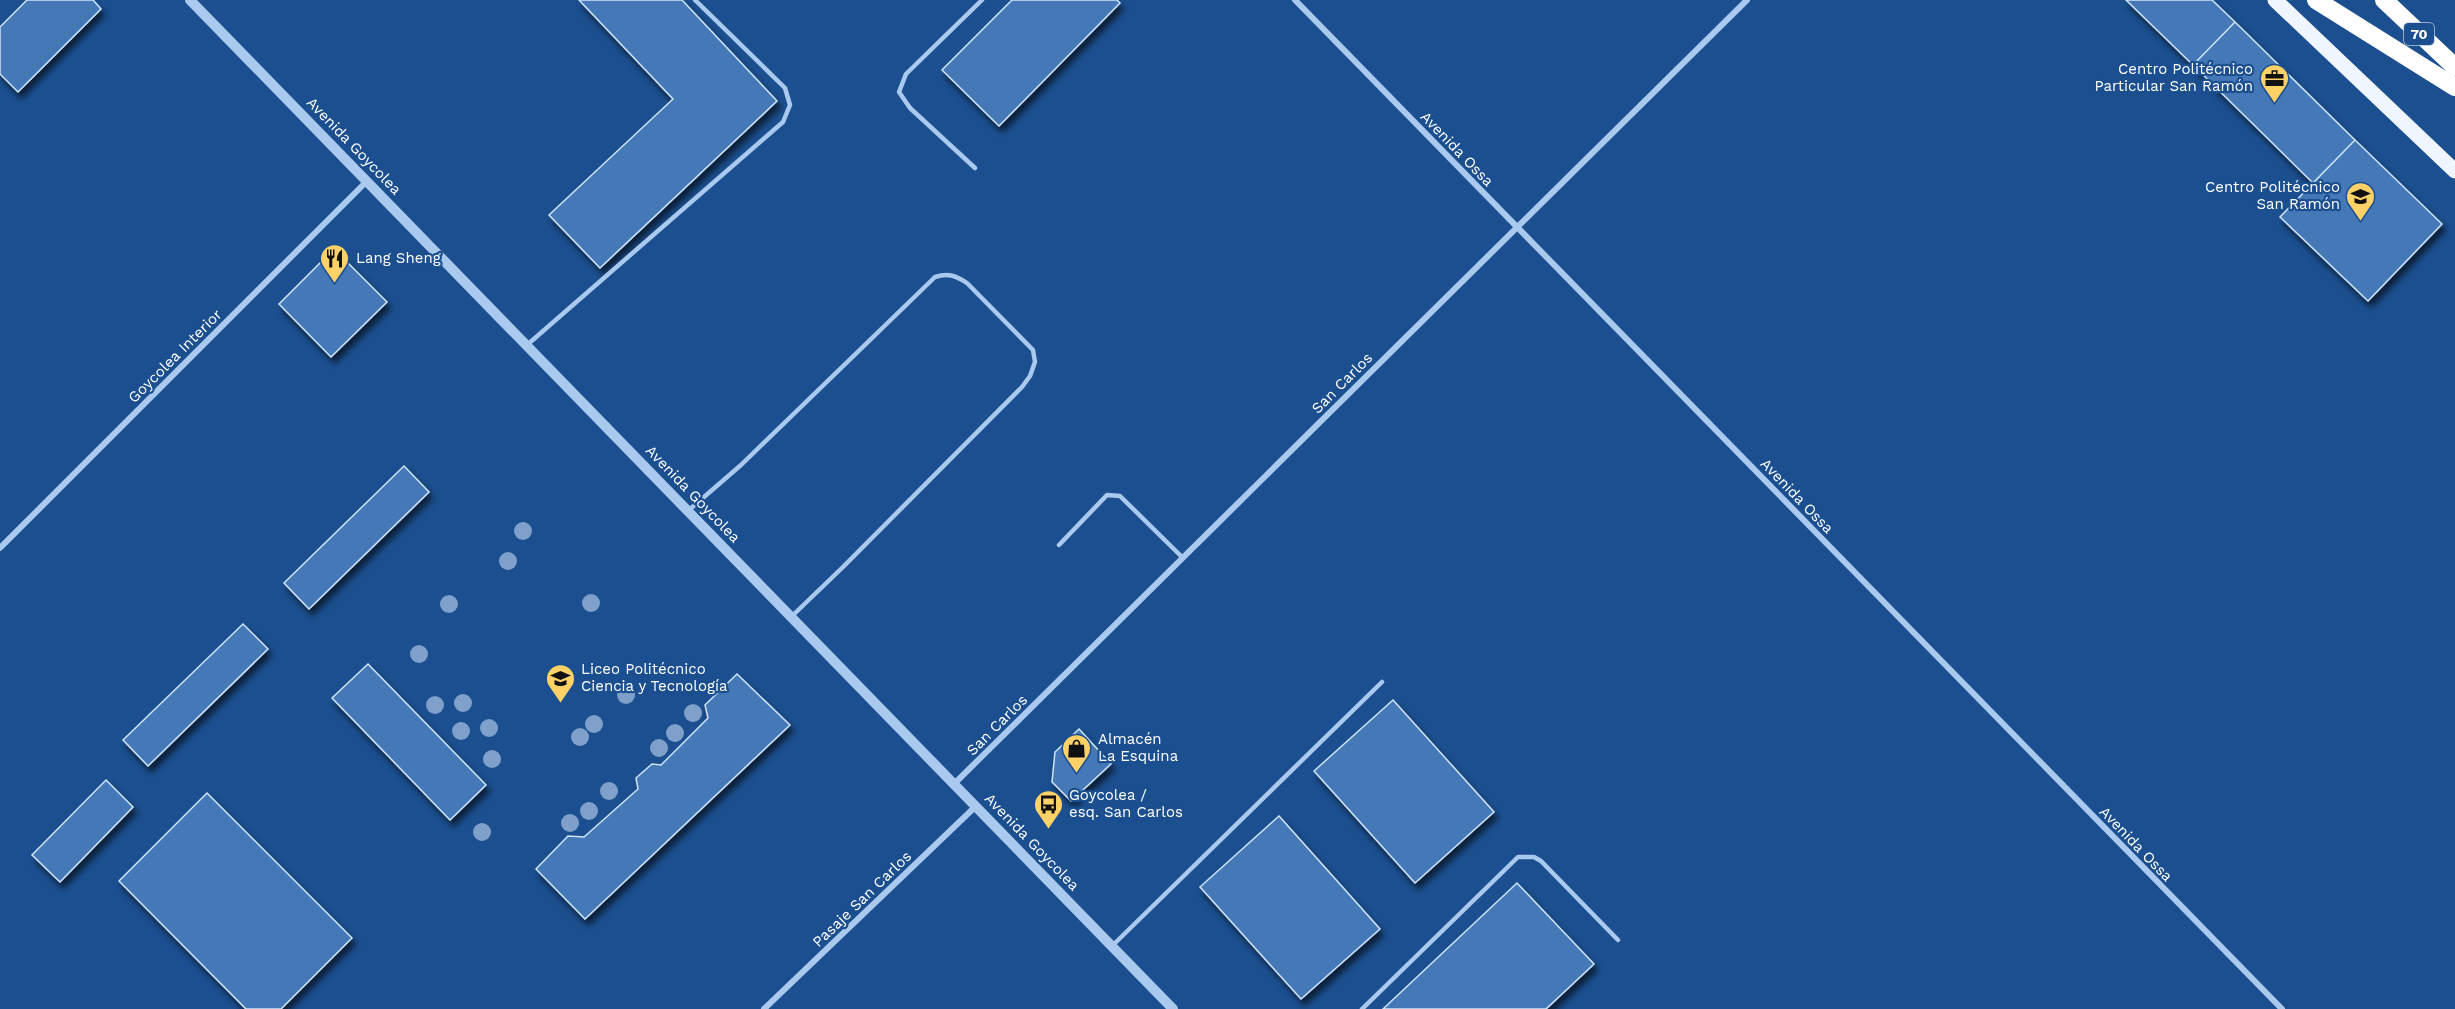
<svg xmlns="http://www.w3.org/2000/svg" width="2455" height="1009" font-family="'Work Sans',sans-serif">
<defs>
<filter id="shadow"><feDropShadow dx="3.5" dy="6" stdDeviation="3" flood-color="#0009"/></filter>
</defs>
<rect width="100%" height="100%" fill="#1b4f8f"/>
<!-- building -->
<path fill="#4478b7" stroke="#cfe3fa" stroke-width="1.5" filter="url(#shadow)" d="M27,0H93L101,9L18,92L0,74V27Z
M579,0H682L777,101L600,268L549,215L673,99Z
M1012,0H1117L1120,3L999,126L942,70Z
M2126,0H2212L2235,22L2193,65Z
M2235,22L2355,140L2313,183L2193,65Z
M2355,140L2442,224L2368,301L2280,217Z
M326,257H342L387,302L331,357L279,304Z
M404,466L429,492L309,609L284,583Z
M243,624L268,649L148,766L123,740Z
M368,664L486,785L450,820L332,698Z
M737,674L790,725L585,919L536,869L568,836L584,837L638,789L636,778L652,764L661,765L708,718L705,705Z
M1393,700L1494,812L1415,883L1314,771Z
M1079,729L1111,764L1071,801L1052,782L1055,752Z
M106,780L133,807L60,882L32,855Z
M207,793L352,938L281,1009H246L119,881Z
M1279,816L1380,929L1301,999L1200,887Z
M1517,883L1594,964L1546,1009H1383Z"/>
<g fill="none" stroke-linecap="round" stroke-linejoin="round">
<!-- service -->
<path stroke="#a9c9ee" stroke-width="4.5" d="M975,168L910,108L899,92L906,74L982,0
M527,345L783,122L790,105L785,88L695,0
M689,510L741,465L935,277C948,273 955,275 967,283L1033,350L1035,362L1030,376L1022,387L843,567L791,617
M1059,545L1107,495L1120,496L1183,558
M1112,946L1382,682
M1362,1009L1518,857H1534L1541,861L1618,940"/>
<!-- minor -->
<path stroke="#a9c9ee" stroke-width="6" d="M1295,0L2282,1009
M0,548L367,181
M954,784L1747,0
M764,1009L976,806"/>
<!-- tertiary -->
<path stroke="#a9c9ee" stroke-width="10" d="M190,0L1173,1009"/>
<!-- primary -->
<path stroke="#f0f6ff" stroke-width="15" d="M2275,0L2455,171"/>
<!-- motorway -->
<path stroke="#fff" stroke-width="18" d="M2316,0L2455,87
M2384,0L2455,67"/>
</g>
<!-- trees -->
<g fill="#7ea0ca">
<circle cx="523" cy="531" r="9"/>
<circle cx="508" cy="561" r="9"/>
<circle cx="591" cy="603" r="9"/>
<circle cx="449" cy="604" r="9"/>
<circle cx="419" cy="654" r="9"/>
<circle cx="626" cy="695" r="9"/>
<circle cx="463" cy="703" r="9"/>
<circle cx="435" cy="705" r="9"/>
<circle cx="693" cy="713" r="9"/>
<circle cx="594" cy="724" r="9"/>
<circle cx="489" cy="728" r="9"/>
<circle cx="461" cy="731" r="9"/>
<circle cx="675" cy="733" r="9"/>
<circle cx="580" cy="737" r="9"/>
<circle cx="659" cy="748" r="9"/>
<circle cx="492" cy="759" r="9"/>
<circle cx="609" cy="791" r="9"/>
<circle cx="589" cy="811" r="9"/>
<circle cx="570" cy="823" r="9"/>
<circle cx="482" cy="832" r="9"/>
</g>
<!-- icons -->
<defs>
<symbol id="office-pin" viewBox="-11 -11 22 30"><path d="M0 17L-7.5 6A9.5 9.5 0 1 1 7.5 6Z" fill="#ffd166" stroke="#1b4f8f"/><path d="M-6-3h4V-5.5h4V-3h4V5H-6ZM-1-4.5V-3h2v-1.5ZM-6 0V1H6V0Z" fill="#111"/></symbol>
<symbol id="school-pin" viewBox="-11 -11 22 30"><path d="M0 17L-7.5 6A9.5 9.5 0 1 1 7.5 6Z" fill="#ffd166" stroke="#1b4f8f"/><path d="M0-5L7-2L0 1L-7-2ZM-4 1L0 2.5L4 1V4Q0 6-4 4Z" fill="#111"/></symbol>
<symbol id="restaurant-pin" viewBox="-11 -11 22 30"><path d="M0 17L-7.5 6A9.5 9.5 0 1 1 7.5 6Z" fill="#ffd166" stroke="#1b4f8f"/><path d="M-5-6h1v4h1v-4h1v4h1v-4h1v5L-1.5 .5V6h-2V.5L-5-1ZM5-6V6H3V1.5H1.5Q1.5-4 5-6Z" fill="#111"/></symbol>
<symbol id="shop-pin" viewBox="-11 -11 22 30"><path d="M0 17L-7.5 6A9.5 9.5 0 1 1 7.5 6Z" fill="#ffd166" stroke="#1b4f8f"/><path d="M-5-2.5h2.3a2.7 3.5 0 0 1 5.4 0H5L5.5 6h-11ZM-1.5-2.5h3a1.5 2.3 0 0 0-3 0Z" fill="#111"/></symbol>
<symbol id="bus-pin" viewBox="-11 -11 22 30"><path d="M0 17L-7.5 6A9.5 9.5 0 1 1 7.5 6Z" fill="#ffd166" stroke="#1b4f8f"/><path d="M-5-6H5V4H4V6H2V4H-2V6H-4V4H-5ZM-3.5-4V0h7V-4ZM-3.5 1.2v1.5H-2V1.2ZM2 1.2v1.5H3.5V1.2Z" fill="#111"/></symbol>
</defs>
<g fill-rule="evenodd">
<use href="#office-pin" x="2258" y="62" width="33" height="45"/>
<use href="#school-pin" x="2344" y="180" width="33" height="45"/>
<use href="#restaurant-pin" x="318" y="242" width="33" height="45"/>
<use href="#school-pin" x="544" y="662" width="33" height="45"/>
<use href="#shop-pin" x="1060" y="732" width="33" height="45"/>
<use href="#bus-pin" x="1032" y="788" width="33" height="45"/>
</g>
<g text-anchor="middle" stroke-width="4.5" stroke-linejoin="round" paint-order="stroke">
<!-- shield labels -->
<rect fill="#1b4f8f" stroke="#bbcadd" stroke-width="1.5" x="2404" y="23" width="30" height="22" rx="4.5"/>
<g font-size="14" font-weight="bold" fill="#fff">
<text x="2419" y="39">70</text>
</g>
<!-- poi labels -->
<g font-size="15" fill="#fff" stroke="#1b4f8f" text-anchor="start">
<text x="2253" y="74" text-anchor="end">Centro Politécnico<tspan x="2253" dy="17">Particular San Ramón</tspan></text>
<text x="2340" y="192" text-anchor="end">Centro Politécnico<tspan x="2340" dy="17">San Ramón</tspan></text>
<text x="356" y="263">Lang Sheng</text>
<text x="581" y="674">Liceo Politécnico<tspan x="581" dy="17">Ciencia y Tecnología</tspan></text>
<text x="1098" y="744">Almacén<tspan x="1098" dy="17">La Esquina</tspan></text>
<text x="1069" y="800">Goycolea /<tspan x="1069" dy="17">esq. San Carlos</tspan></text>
</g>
<!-- street labels -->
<g font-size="15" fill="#fff" stroke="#1b4f8f">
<text transform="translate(354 146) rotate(46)" y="5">Avenida Goycolea</text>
<text transform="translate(1457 149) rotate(46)" y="5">Avenida Ossa</text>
<text transform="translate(175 356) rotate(-45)" y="5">Goycolea Interior</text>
<text transform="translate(1342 383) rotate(-45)" y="5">San Carlos</text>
<text transform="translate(693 494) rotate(46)" y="5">Avenida Goycolea</text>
<text transform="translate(1797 496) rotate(46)" y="5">Avenida Ossa</text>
<text transform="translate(997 725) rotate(-45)" y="5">San Carlos</text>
<text transform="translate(1032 842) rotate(46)" y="5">Avenida Goycolea</text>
<text transform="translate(2136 844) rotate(46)" y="5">Avenida Ossa</text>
<text transform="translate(862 899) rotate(-44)" y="5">Pasaje San Carlos</text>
</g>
</g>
</svg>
